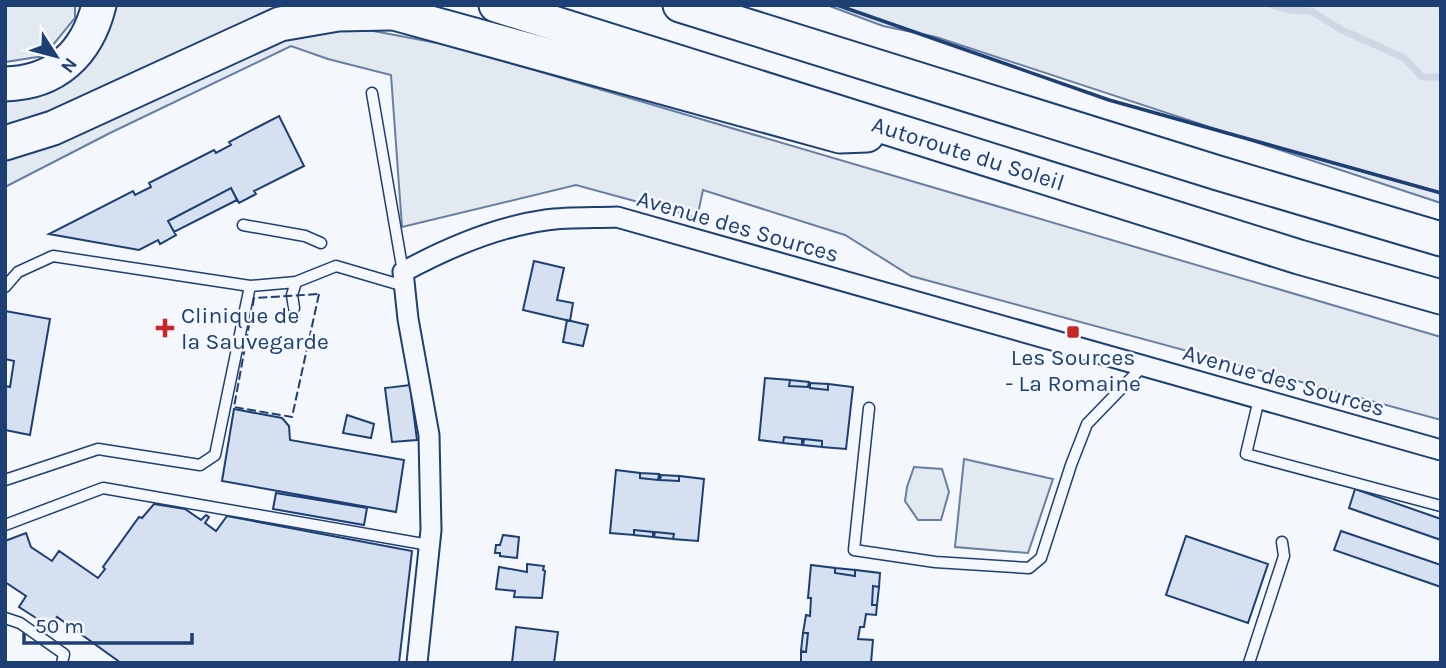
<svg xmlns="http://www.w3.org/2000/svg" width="1446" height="668" font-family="Karla,sans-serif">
<rect width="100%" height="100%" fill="#f4f7fb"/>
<!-- green -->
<path fill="#e3e9f0" stroke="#687fa3" stroke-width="2" d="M5,5H75V18L44,56L5,62Z
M111,5H284L279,12L5,132V95Z
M827,5H1441V203L936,37L883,26Z
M363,29L453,46L1441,337V420L911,276L845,235L703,190L697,218L576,185L402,227L391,75L328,59L291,46L110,133L5,187V157L304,30Z
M964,459L1053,479L1028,553L955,547Z
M914,467L942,469L949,492L941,520H918L905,501L907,487Z"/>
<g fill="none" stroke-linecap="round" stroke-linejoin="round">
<!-- stream -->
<path stroke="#cfd7e4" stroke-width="7" d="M1271,5L1288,10L1311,11L1340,29L1404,58L1422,77H1439"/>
</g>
<!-- building -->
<path fill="#d5e0f0" stroke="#1d3f73" stroke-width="2" d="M279,116L304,166L254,191L256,194L239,203L231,188L168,221L176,235L160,244L158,240L139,250L49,234L133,191L135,195L151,187L149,183L214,150L216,153L231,145L229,142Z
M231,188L237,200L174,232L168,221Z
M534,261L564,268L557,300L573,303L570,321L523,310Z
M5,311L50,319L30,435L5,430V386L10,387L14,361L5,359Z
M567,320L588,325L583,346L563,342Z
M765,378L790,380L789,386L808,387L809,382L810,388L828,390V384L853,387L846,449L822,447V441L804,439L803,445L802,439L784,437L783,443L759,440Z
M790,380L809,382L808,387L789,386Z
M810,383L828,384V390L810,388Z
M410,385L417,440L392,442L385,388Z
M234,409L282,418L289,426L290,440L404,460L396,512L222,481Z
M347,415L374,424L371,438L343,433Z
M784,437L802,439V445L783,443Z
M804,439L822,441V447L803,445Z
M616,470L640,473V478L658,480L659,474L660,480L679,481V476L704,479L698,541L673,539L674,534L655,532L653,537V532L634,530V535L610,533Z
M640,473L659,474L658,480L640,478Z
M661,475L679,476V481L660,480Z
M1355,489L1441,519V540L1349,508Z
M276,493L367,508L364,525L273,509Z
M154,504L185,509L201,520L206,515L209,517L205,523L216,531L227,516L412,551L399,663H121L57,617L50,627L19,607L26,596L5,582V541L26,533L31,547L52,561L59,551L98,578L105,569L103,567L139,517L142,518Z
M634,530L653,532V537L634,535Z
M1341,531L1441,565V587L1334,550Z
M655,532L674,534L673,539L654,537Z
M503,535L519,537L517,558L500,556V553H495L496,545H500Z
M1186,536L1268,564L1248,623L1166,595Z
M527,564L544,566L543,570L545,571L542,598L514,597L515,591L496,589L499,567L527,572Z
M811,565L835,568V573L855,576V570L880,573L879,587L873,586L872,605H877L876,615L866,614L864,627H860L858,639L873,640L871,663H801V651L806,652L808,633H803L806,615L810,616L811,598H808Z
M835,568L855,570V576L835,573Z
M873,586L879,587L877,605H872Z
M516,627L558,632L554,663H512Z
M803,633H808L806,652L801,651Z"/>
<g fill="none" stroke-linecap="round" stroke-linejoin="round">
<defs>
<path id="service" d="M372,93L403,272
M243,225L305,236L321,243
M5,287L18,272L53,256L250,286
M294,308L292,295L296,282
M1259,399L1246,454L1441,506
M869,408L854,550L935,562L1029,568L1041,558L1071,465L1087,424L1143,366
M5,480L98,449L200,465L215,455L250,286L296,282L336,266L404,286
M5,525L103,488L429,545
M5,618L20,623L64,654L62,663
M1249,663L1284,556L1282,542"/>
<path id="minor" d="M417,663L431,530L429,435L408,319L403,272C447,248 496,227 546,220C569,217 594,218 617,217L1441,450"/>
<g id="trunk">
<path d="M365,5L840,136L867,135"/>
<path id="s1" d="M496,5L1299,257L1441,297"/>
<path d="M680,5L1218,173L1441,239"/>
<path d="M5,84C56,83 87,53 99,5"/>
<path d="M5,143L53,128L280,24L338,14L390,13"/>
</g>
</defs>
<!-- service casing -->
<use href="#service" stroke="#1d3f73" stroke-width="13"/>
<!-- minor casing -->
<use href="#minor" stroke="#1d3f73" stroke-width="23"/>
<!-- trunk casing -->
<use href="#trunk" stroke="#1d3f73" stroke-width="37"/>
<!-- service -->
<use href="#service" stroke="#f4f7fb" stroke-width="10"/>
<!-- minor -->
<use href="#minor" stroke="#f4f7fb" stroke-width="19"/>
<!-- trunk -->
<use href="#trunk" stroke="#f4f7fb" stroke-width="33"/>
<!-- fence -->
<path stroke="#1d3f73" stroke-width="2" stroke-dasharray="9 3.5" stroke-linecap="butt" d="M319,294L292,417L234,407L254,298Z"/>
<!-- wall -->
<path stroke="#1d3f73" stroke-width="3.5" d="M837,5L1109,100L1441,193"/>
</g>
<!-- markers -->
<g fill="#c62828" stroke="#f4f7fb" stroke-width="2.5">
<path d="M161.5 317.5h7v7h7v7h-7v7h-7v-7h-7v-7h7z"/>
<rect x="1066" y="325" width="14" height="14" rx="3.5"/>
</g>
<g text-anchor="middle" stroke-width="5" stroke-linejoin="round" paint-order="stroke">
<!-- street labels -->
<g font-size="23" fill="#1d3f73" stroke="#f4f7fb">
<text dy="8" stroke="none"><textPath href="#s1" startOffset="495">Autoroute du Soleil</textPath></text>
<text transform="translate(738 226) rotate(16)" y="8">Avenue des Sources</text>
<text transform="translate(1284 380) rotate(16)" y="8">Avenue des Sources</text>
</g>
<!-- poi labels -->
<g font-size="23" fill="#1d3f73" stroke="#f4f7fb" text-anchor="start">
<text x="181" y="323">Clinique de<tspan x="181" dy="26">la Sauvegarde</tspan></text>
<text x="1073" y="365" text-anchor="middle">Les Sources<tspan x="1073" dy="26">- La Romaine</tspan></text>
</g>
</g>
<!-- border -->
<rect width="1446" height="668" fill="none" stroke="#1d3f73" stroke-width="14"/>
<!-- north arrow -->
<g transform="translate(56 56) rotate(126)" stroke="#f4f7fb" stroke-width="5" paint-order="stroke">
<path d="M0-5L12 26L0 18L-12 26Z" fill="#1d3f73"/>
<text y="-10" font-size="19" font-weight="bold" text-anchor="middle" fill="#1d3f73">N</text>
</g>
<!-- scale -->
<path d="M24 633v10h168v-10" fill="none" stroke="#1d3f73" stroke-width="3.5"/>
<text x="35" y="633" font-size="21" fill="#1d3f73" stroke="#f4f7fb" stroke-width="5" paint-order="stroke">50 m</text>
</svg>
